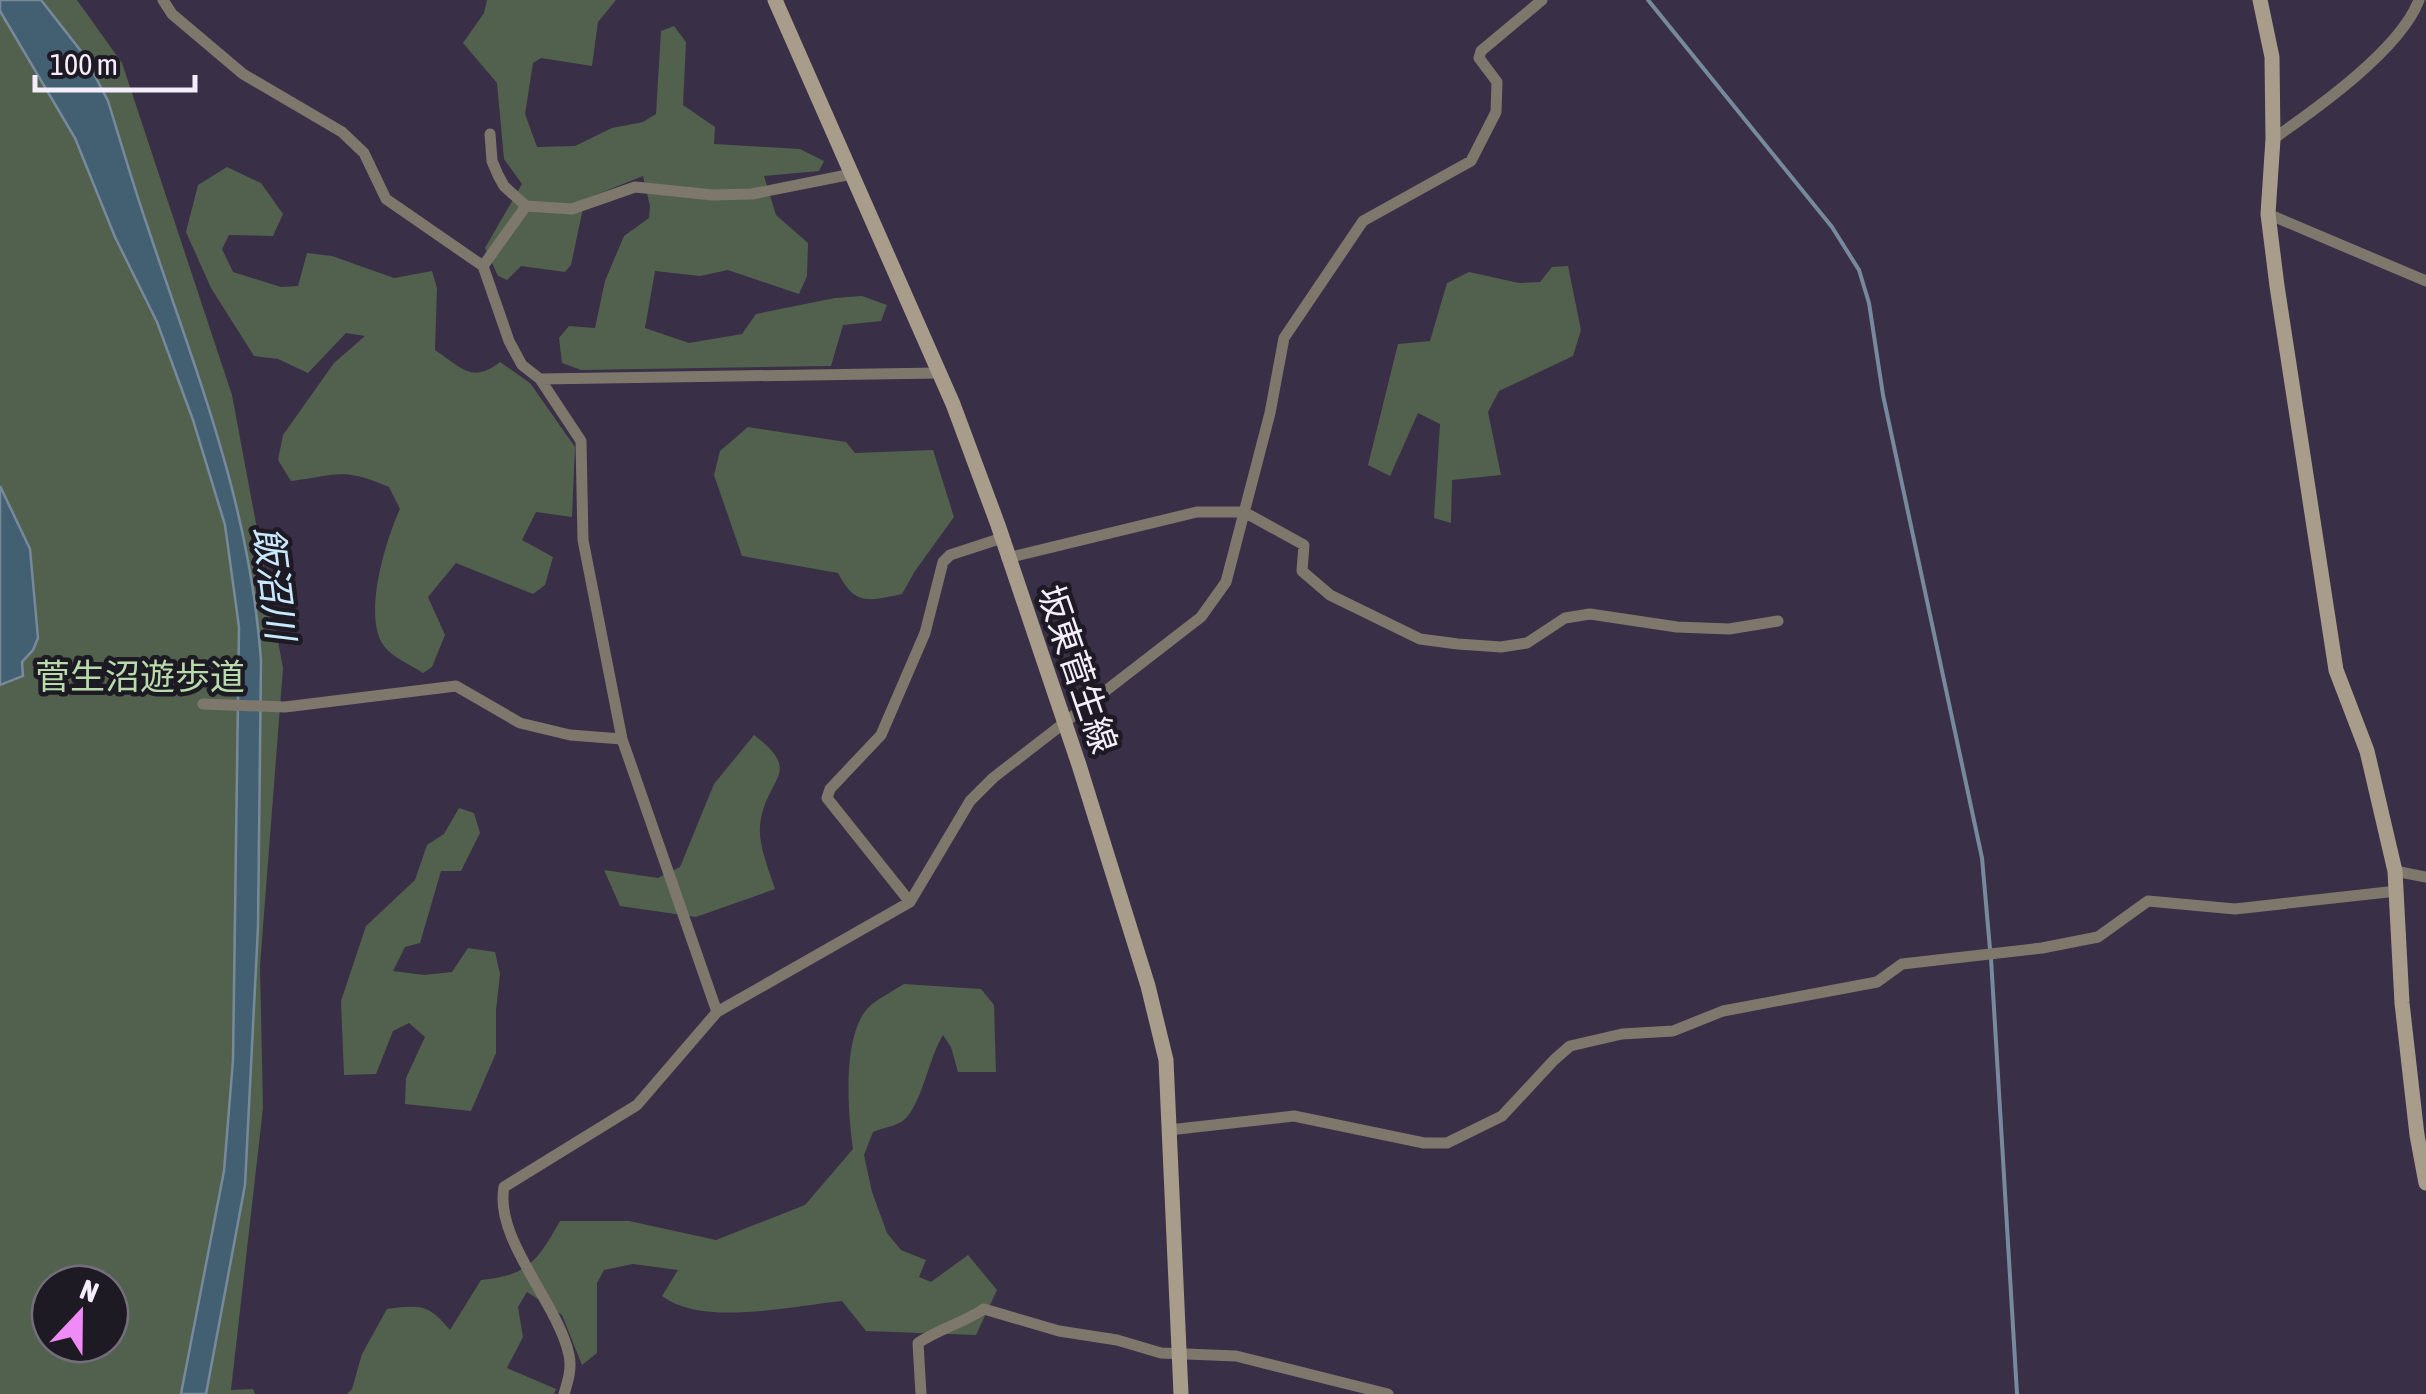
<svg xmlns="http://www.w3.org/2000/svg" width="2426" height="1394" font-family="'Asap Condensed','Noto Sans JP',sans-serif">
<rect width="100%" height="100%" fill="#392f46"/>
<!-- green -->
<path fill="#52614d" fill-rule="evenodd" d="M0,0H77L122,63L232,395L283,668L260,966L263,1108L231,1390L253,1389L255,1394H0ZM50,1284H110V1344H50Z
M487,0H616L598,22L592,66L541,58L533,63L525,114L537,147L575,146L612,128L643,122L656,114L661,31L674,26L686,42L683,105L715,127L714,144L800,149L824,161L819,171L764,176L776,215L808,243L807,276L799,294L728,270L700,276L655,271L645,328L689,343L742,334L756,314L835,298L862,296L887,305L881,321L843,325L831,366L581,370L562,363L559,338L569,326L595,328L605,281L624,236L649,218L650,206L643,176L585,199L571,265L565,272L521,266L507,280L498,276L485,248L522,184L504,159L497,83L463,43L484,13Z
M227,167L261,183L283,214L273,236L229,235L222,249L233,272L281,287L298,286L307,253L332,256L394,278L432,271L437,288L435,350C462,368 472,384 500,362L530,383L575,447L572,517L536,512L522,540L553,557L545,585L533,594L456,563L428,597L445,635L432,667L423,673C411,665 392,657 384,646C362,617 386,539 400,509L389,487C342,467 338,475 291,481L278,460L283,435L334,363L365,336L346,333L308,373L278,359L254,356L211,288L186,232L198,185Z
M1568,266L1581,330L1573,356L1499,391L1488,412L1501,475L1452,480L1451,523L1434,518L1440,424L1418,413L1390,476L1368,465L1398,344L1430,341L1447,283L1469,272L1519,283L1540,282L1552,267Z
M748,427L846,442L855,453L933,450L954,517L915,571L902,594C869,601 855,606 838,573L742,556L714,475L720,451Z
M754,735C802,772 770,775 761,818C756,841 768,867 775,889L696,917L620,906L604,870L658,878L680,867L714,784Z
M459,808L474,813L480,833L461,871H441L420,943L405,947L393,971L424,975L452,972L468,948L495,952L500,974L496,1010V1053L471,1111L405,1104L406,1078L425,1037L409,1023L393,1031L376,1074L344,1075L341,1001L366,926L415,880L427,845L444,834Z
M904,984L981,989L994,1005L996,1072H958L951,1047L943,1035C929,1057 922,1104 904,1120C897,1126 882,1128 873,1132L864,1155L872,1192L887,1233L901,1250L926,1260L919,1277L931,1282L968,1255L997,1290L976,1335L866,1331L842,1301C791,1306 703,1327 662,1296L678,1270L633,1264L604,1270L597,1283V1353L582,1365L562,1315L527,1292L518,1307L523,1337L507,1368L556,1389L554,1394H347L352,1389L362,1354L387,1309C421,1305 428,1304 450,1330L481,1280C528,1276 538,1260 560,1221H629L716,1240L805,1205L853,1149C848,1113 841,1031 871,1005C881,997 893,991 904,984Z"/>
<!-- water -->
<path fill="#426072" stroke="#778a9b" stroke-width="2.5" d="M0,0H41L84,55L108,101C121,143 133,184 147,225C196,373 250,503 261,661L258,927L245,1185L206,1394H181L224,1171L233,1060L239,627L225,525L193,420L157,322L115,237L75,138L0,11Z
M0,486L30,549L38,638L33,650L22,662L23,676L0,685Z"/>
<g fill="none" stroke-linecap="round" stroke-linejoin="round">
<!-- stream -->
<path stroke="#778a9b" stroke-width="4" d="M1648,0L1832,227L1859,270L1869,303L1883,395L1982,858L1990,949
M1991,958L2017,1394"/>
<!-- street -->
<path stroke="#7e786c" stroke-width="11" d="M163,0L172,14L243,74L342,132L364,153L386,199L483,266L509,341L522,365L540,379L581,441L583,540L622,739L717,1012
M490,134L492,161L498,175L504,186L526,206L572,209L635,187L713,195L752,194L852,174
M2273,139C2316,109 2400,50 2419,0
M2268,214L2426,281
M483,266L526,206
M540,379L938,373
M1007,558L1197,512H1244L1304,545L1302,571L1330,595L1420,639L1458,644L1501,647L1527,643L1565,618L1590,614L1677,627L1729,629L1778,621
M203,704L285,707L456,686L520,723L570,735L622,739
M2395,871L2426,877
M910,902L827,798L830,789L881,735L925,633L943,562L950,555L1002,538
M1169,1130L1294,1116L1424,1143H1447L1502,1116L1554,1060L1570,1046L1622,1034L1673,1031L1723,1011L1877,982L1902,964L2042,948L2098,937L2148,901L2235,909L2397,891
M564,1394C568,1381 572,1368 569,1355C558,1303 494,1239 504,1187L637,1105L717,1012L910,902L970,801L993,778L1201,617L1226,582L1270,413L1284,338L1363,221L1471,161L1496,112L1497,82L1479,58L1481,51L1542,0
M921,1394L918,1343C939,1329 963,1323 984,1309L1059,1331L1117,1340L1161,1353L1236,1356L1388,1394"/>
<!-- secondary -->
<path stroke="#a89d8b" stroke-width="15" d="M775,0L953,404L998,525L1079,765L1148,986L1166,1060L1181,1394
M2260,0L2272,57L2273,139L2268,214L2277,286L2336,670L2367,751L2395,871L2402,1003L2417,1135L2426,1183"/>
</g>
<g text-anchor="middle" stroke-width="9" stroke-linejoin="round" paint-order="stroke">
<!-- street labels -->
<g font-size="35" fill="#f3edfc" stroke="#1e1a24">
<text transform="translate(1077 669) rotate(71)" y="12">坂東菅生線</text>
</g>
<!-- park labels -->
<g font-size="35" fill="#b8dbab" stroke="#1e1a24">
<text x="140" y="689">菅生沼遊歩道</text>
</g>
<!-- water labels -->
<g font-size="38" font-style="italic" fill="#c7e8fd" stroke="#1e1a24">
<text transform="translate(274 583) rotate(83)" y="13">飯沼川</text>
</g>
</g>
<!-- north arrow -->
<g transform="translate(80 1314) rotate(22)"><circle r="48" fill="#1e1a24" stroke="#736e7a" stroke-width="2.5"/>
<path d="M0-8L18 38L0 25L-18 38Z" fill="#ef8bf6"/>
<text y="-15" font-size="28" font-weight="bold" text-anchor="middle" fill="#f3edfc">N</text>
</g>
<!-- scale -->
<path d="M35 75v15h160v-15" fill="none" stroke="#f3edfc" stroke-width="5"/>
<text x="50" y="75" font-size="30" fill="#f3edfc" stroke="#1e1a24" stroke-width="8" paint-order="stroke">100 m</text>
</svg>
